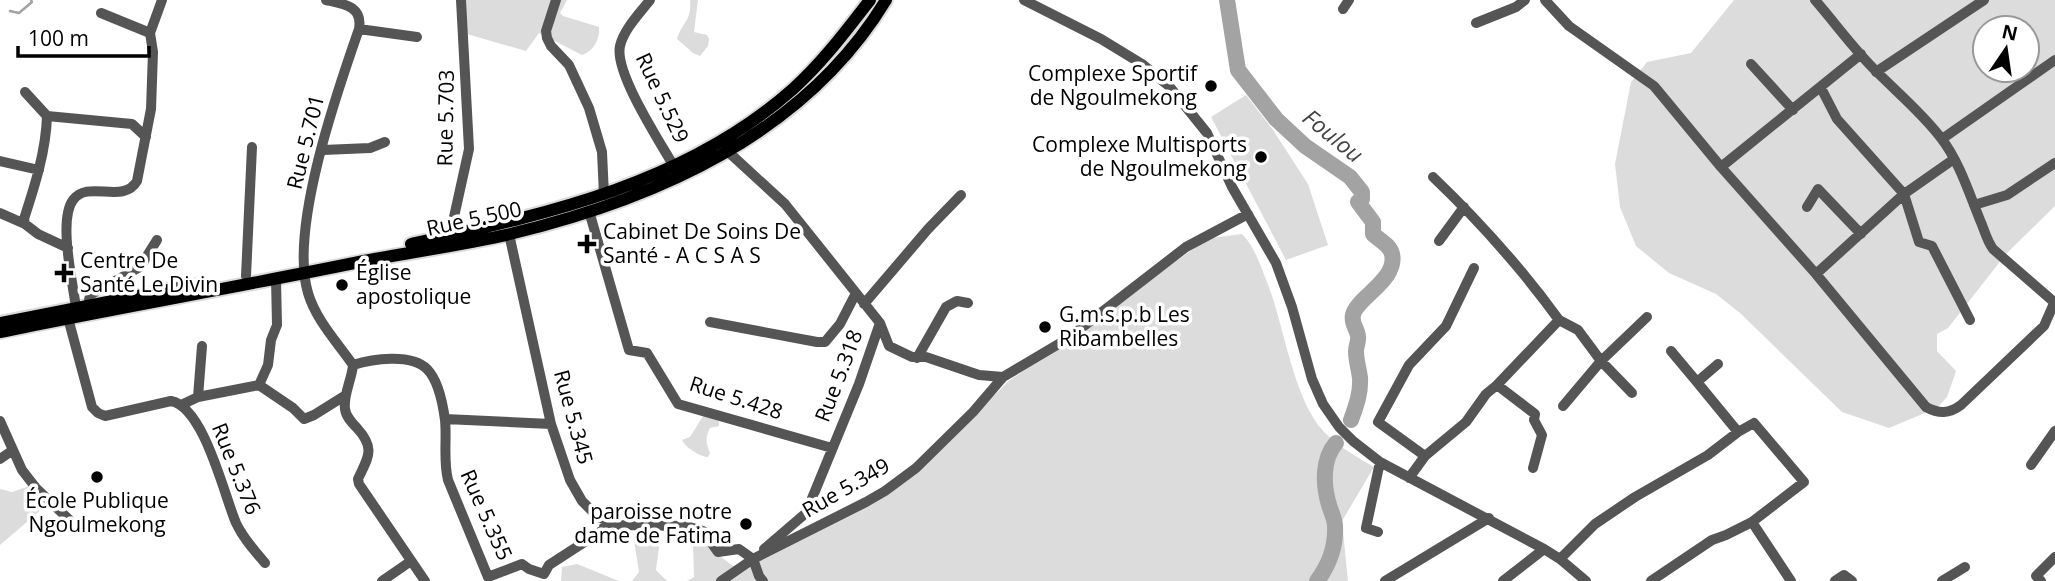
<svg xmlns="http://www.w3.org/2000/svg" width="2055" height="581" font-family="'Open Sans',sans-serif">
<rect width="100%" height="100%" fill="#fff"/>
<!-- green -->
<path fill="#dcdcdc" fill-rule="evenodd" d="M464,0H567L560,13L563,16L599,27C600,39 594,51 582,55L539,33L526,51L467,34Z
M690,0H698L694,32L707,35L709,39L708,46L700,56L693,53L677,39C682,22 692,21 690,0Z
M1734,0H2055V206L2006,254L1948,328L1937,334V351L1956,371L1947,397L1937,408L1889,428L1842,412L1740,313L1716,294L1669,273L1636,246L1620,207L1615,164L1631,82L1647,62L1691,53ZM1985,28H2027V70H1985Z
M1246,95L1273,130L1308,184L1328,245L1286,260L1211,117Z
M1242,234C1255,247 1260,265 1267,282C1284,325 1291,387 1318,425C1332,443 1355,456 1374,467L1342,521L1348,581H687L694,577L693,546L700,541L733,566L742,568L921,466L1009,381L1203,242L1211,238Z
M705,413L719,421V426L710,428C705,438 706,443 710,453L708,457C700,457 685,447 682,440L690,437Z
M32,485L48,504L0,545V489L12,492Z
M640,533L659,547L656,570L667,581H632L639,572L633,534Z
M577,564L619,581H561L562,567Z"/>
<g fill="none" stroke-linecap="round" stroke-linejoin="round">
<!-- stream -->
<path stroke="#a3a3a3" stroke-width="2.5" d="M10,11L19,13L32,2L31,0"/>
<!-- river -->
<path stroke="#a3a3a3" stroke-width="16" d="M1227,0L1238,70L1276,119L1305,146L1350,177L1362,192V199L1358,202L1373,222V234C1379,240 1390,245 1392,254C1398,280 1356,298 1353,315C1351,324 1357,328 1358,336C1359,341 1356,346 1356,351C1356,361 1359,369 1360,378C1361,393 1356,406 1351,420
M1317,581C1329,565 1336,546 1335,526C1335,519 1331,512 1329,505C1323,485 1322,459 1336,443"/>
<defs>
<path id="major" d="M411,244C546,214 686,184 793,89C822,63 846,31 870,0
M0,323L194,285
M0,332C121,307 243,286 364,261C412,252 462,245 510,234C656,199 805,134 886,0"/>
</defs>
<!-- major casing -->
<use href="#major" stroke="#dbdbdb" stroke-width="16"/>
<!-- minor -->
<path stroke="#555" stroke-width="10" d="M326,0C344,4 363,6 359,29L417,37
M556,0L546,31L547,38L551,46L569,65L589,108L602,152L604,195
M650,0C640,13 624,29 620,46C614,73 662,145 676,170
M1024,0L1101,39L1142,64L1169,86L1207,133L1232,187L1276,263L1292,307L1312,379L1323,404L1339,427L1353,441L1380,462L1544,549L1560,559L1586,581
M1545,0L1569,26L1654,86L1721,167L1816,274L1926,407C1939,414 1949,414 1961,405L2044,326L2055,301
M1815,0C1836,24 1855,51 1878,73C1899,94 1923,114 1941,138C1959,161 1969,193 1980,220C1985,231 1986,239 1993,249L2055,303
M1343,9L1349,0
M101,13L150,33
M1476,23L1516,7L1525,0
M359,29C337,92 289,229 308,293C316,320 337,342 353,365C352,379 343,395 345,409C346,417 352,423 357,428C376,449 368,457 358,479L359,484L425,581
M1751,64L1793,110
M1876,72L1984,0
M1821,88L1837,119L1904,194L1919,242L1932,246L1970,320
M47,116L132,124L146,137
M1942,139L2055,60
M723,147L785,204L880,323L889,346L912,357H926L979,375L1003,377
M323,150L370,148L385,142
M0,161L39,170
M1721,167L1861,54
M1433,177C1479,221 1522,269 1559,320L1497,385
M1974,205L2007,195L2055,163
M1807,207L1818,189L1861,234
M589,211L629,350L647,353L678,404L832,448
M0,213L25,224L38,234L68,248
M25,224L24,219C35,185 46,151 47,116L25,92
M509,234L551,424L570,480L582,501L598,517L617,525L686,526L703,531L718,552L739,549L753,559
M450,235L469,149L461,0
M1439,241L1464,207
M1816,274L1904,194L1954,159
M246,276L252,147
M276,279L277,325L271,340L268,365L259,385L293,408L304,419L314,415L346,395
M864,304L928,229L961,195
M88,306L90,295L140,267L157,240
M76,308C73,283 58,220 73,200C88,179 123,205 137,181L151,109L153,52L150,33L162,0
M68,318L92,407L98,413L105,416L171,401C204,407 224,495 236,523C243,538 254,550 265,563
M1559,320L1578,330L1601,361L1632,393
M710,322L817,342H825L840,324L856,293
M1671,351L1697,382
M917,358L946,307L957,301L968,303
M1718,364L1697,382L1738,432
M353,365C372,359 411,353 427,369C438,380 443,405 445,420C447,440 443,460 448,480L488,577L522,564L529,569L544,574L549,565L603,530L606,521
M198,397L202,346
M181,405L198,397L259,385
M1563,406L1601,361L1647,317
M445,419L551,424
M0,421L22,470L36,488L80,530
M1425,456L1378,422L1409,365L1446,326L1474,268
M0,459L13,450
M2031,465L2055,431
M1409,478L1425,456L1466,422L1486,394L1497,385L1535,414L1534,420L1542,435L1533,468
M1752,522L1791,581
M1378,532L1366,528L1380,462
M764,549L806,513L859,384L880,323
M753,559L759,576L763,581
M1560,559L1595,524L1635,497L1708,455L1738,432L1754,423L1804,482L1752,522L1726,535L1712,540L1651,581
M382,581L411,561
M721,581L753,559L866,502L885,491L916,468L973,412L1003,377L1067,339L1186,247L1248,214
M1385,581L1489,518
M1503,581L1544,549
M1835,581L1844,575L1852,581
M1942,581L1965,567
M2041,581L2036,576L2055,557"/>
<!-- major -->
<use href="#major" stroke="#000" stroke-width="12"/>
</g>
<!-- markers -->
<g fill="#000" stroke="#fff" stroke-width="2.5">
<circle cx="1211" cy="86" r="7"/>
<circle cx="1261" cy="157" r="7"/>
<path d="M583.5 233.5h7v7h7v7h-7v7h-7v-7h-7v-7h7z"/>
<path d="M60.5 262.5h7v7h7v7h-7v7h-7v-7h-7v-7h7z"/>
<circle cx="342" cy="285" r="7"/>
<circle cx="1045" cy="327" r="7"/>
<circle cx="97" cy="477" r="7"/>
<circle cx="746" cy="524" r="7"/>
</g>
<g text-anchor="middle" stroke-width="7" stroke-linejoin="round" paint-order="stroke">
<!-- poi labels -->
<g font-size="21" fill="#000" stroke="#fff" text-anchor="start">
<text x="1197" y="81" text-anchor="end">Complexe Sportif<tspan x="1197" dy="24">de Ngoulmekong</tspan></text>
<text x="1247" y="152" text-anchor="end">Complexe Multisports<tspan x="1247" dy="24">de Ngoulmekong</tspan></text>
<text x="603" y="239">Cabinet De Soins De<tspan x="603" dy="24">Santé - A C S A S</tspan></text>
<text x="80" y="268">Centre De<tspan x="80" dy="24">Santé Le Divin</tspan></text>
<text x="356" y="280">Église<tspan x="356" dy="24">apostolique</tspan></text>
<text x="1059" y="322">G.m.s.p.b Les<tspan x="1059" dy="24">Ribambelles</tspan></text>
<text x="97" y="508" text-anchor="middle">École Publique<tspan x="97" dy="24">Ngoulmekong</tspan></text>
<text x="732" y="519" text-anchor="end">paroisse notre<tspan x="732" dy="24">dame de Fatima</tspan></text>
</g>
<!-- street labels -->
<g font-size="21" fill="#000" stroke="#fff">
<text transform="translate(662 98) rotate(65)" y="7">Rue 5.529</text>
<text transform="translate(446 118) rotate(-89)" y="7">Rue 5.703</text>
<text transform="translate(306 142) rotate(-76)" y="7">Rue 5.701</text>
<text transform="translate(474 219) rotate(-12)" y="7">Rue 5.500</text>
<text transform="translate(839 376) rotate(-69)" y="7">Rue 5.318</text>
<text transform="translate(736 398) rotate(18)" y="7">Rue 5.428</text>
<text transform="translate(573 417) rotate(75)" y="7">Rue 5.345</text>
<text transform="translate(236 469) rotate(68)" y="7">Rue 5.376</text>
<text transform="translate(846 488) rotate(-30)" y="7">Rue 5.349</text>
<text transform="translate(486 515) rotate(66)" y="7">Rue 5.355</text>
</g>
<!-- water labels -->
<g font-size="23" font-style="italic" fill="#444" stroke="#fff">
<text transform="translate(1333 136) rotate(39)" y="8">Foulou</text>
</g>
</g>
<!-- north arrow -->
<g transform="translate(2006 49) rotate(13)"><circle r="33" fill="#ffffff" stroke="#999999" stroke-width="2"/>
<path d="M0-5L12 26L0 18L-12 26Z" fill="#000000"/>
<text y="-10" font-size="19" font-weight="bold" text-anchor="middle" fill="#000000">N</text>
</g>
<!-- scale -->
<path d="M18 46v10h131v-10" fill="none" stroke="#000000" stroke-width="3.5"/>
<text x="28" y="46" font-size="21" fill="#000000" stroke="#ffffff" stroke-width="5" paint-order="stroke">100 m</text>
</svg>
